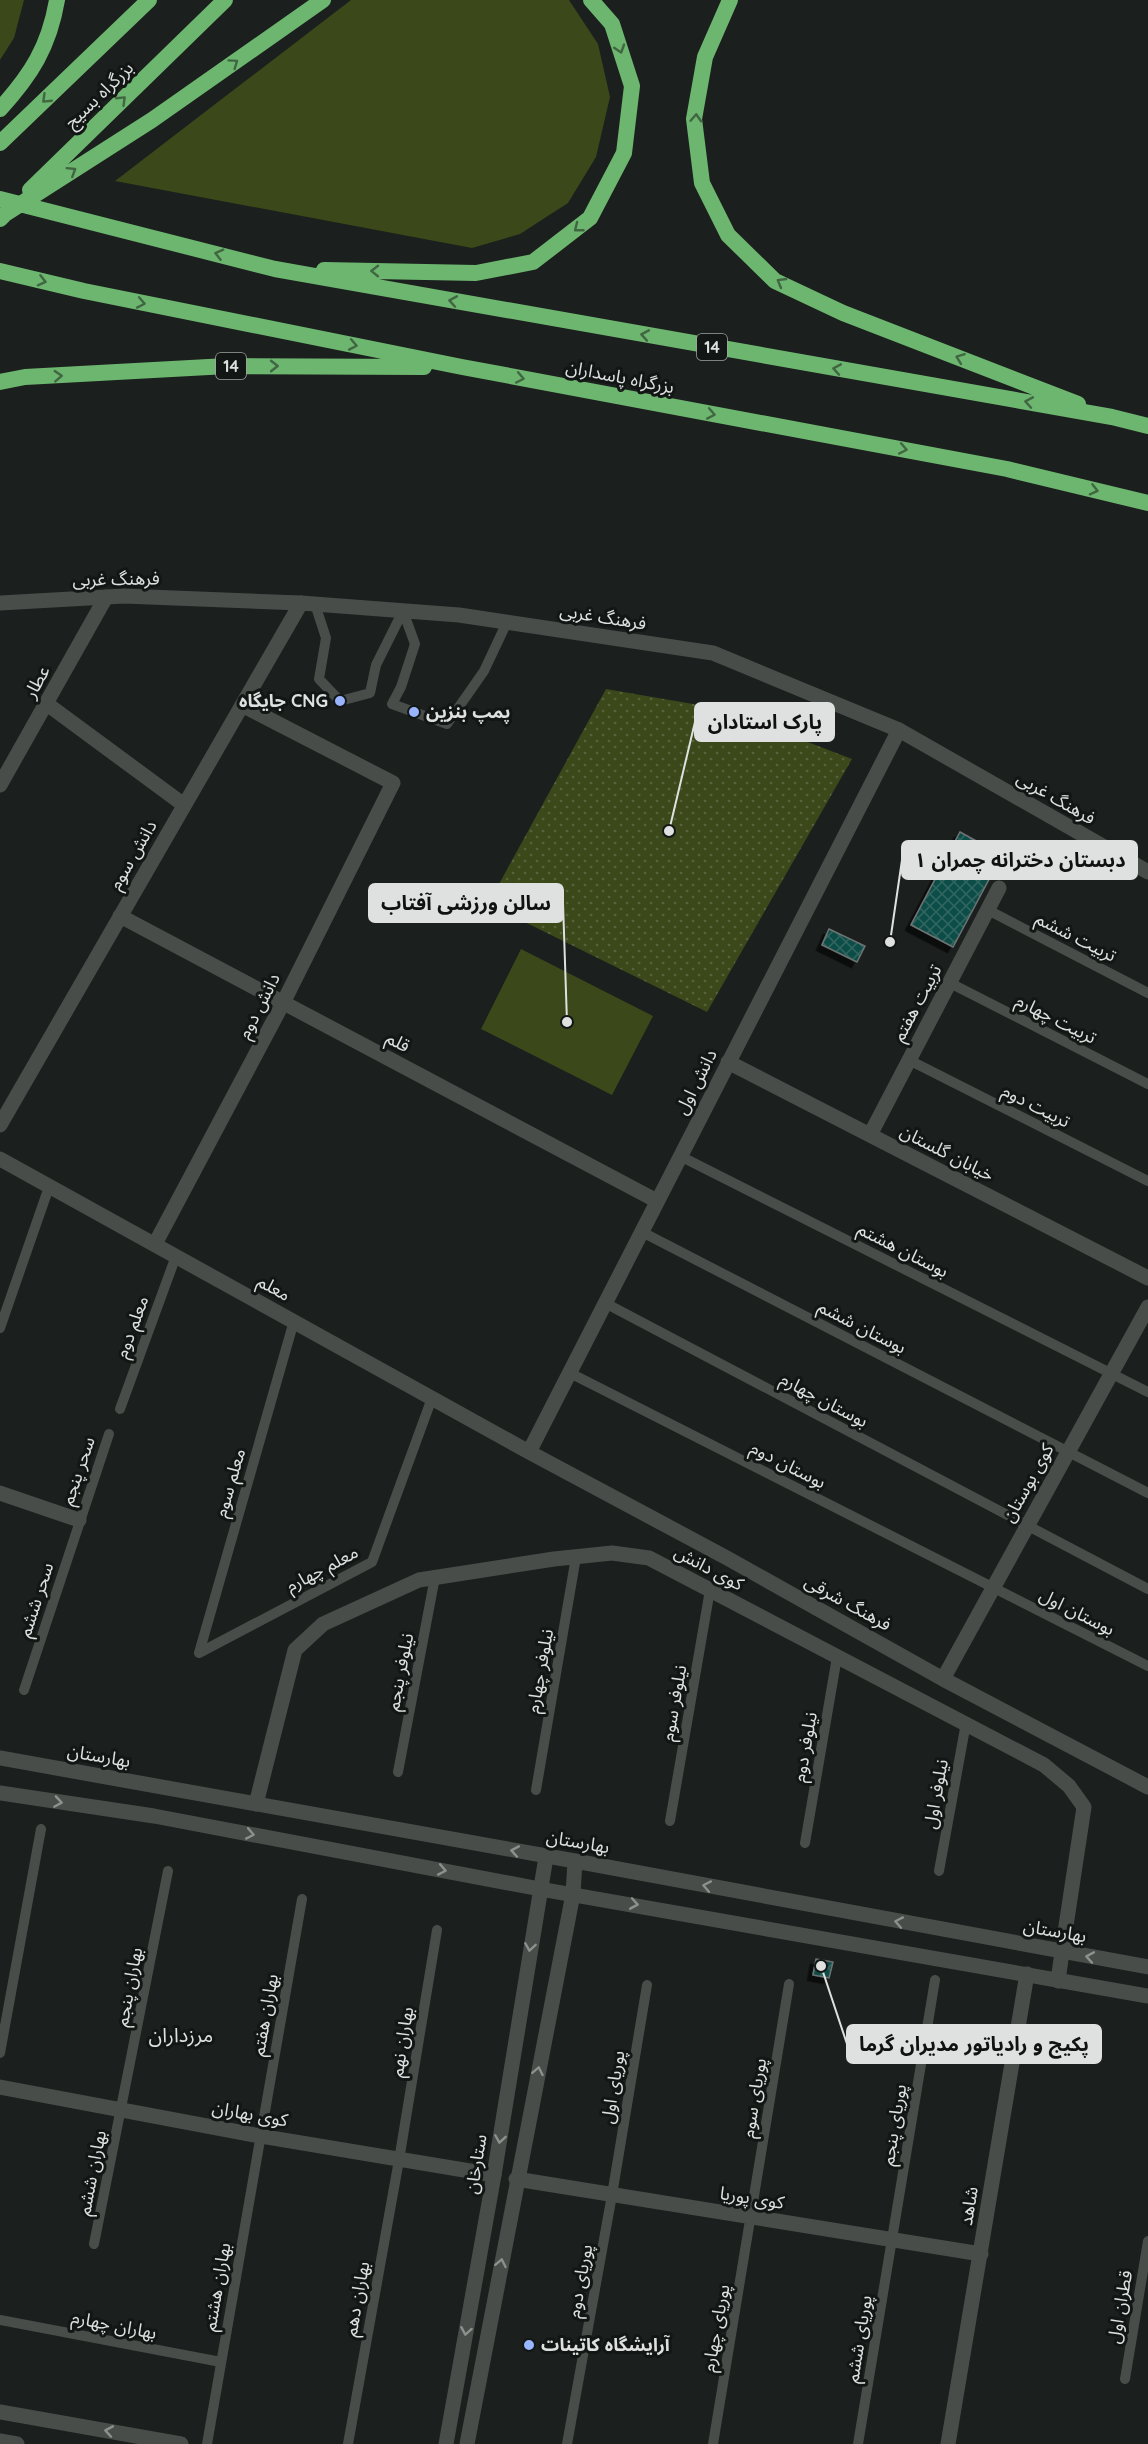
<svg xmlns="http://www.w3.org/2000/svg" width="1148" height="2444" font-family="Quicksand,'Noto Sans Arabic',sans-serif">
<defs>
<pattern id="park-dots" width="8" height="8" patternUnits="userSpaceOnUse" patternTransform="scale(1.5)"><rect width="8" height="8" fill="#3a481a"/><path d="M2 2h.1M6 6h.1" fill="none" stroke="#56623b" stroke-width="1.8" stroke-linecap="round"/></pattern>
<pattern id="building-cross-hatch" width="8" height="8" patternUnits="userSpaceOnUse" patternTransform="scale(1.5)"><rect width="8" height="8" fill="#114d47"/><path d="M0 0l8 8M0 8l8-8" fill="none" stroke="#336661"/></pattern>
<filter id="shadow"><feDropShadow dx="-5.5" dy="5.5" stdDeviation="0" flood-color="#0009"/></filter>
</defs>
<rect width="100%" height="100%" fill="#1b1f1d"/>
<!-- grass -->
<path fill="#3a481a" d="M0,0H24L14,38L0,60Z
M351,0H569L598,44L610,97L596,157L568,203L520,234L472,248L115,181Z
M521,949L653,1016L612,1095L481,1029Z"/>
<!-- park -->
<path fill="url(#park-dots)" d="M606,689L722,709L852,759L707,1012L488,904Z"/>
<!-- building -->
<path fill="url(#building-cross-hatch)" stroke="#6e7373" stroke-width="1.5" filter="url(#shadow)" d="M960,832L1002,855L953,947L911,925Z
M829,929L865,946L857,962L822,945Z
M816,1959L833,1962L829,1978L813,1975Z"/>
<g fill="none" stroke-linecap="round" stroke-linejoin="round">
<!-- service -->
<path stroke="#484d4a" stroke-width="10" d="M315,604L326,638L319,679L340,701L370,693L376,665L403,611
M403,611L415,644L401,687L392,704L447,724L484,671L507,622
M988,910L1148,993
M950,983L1148,1084
M909,1060L1148,1181
M680,1156L1148,1392
M642,1232L1148,1493
M605,1303L1148,1589
M0,1328L49,1187
M570,1373L1148,1666
M120,1409L176,1256
M199,1653L372,1562L432,1398
M199,1653L294,1321
M24,1690L109,1434
M398,1772L435,1577
M536,1790L576,1557
M670,1821L710,1590
M805,1843L837,1657
M939,1871L966,1723
M0,2053L41,1829
M94,2244L168,1871
M0,2320L221,2362
M1125,2379L1148,2241
M207,2444L302,1899
M348,2444L399,2160L437,1930
M567,2444L612,2195L647,1985
M713,2444L789,1984
M858,2444L935,1980"/>
<!-- minor -->
<path stroke="#484d4a" stroke-width="15" d="M47,704L184,805
M0,785L106,597
M120,916L657,1201
M728,1062L1148,1278
M0,1125L301,603
M870,1135L999,888
M0,1159L529,1452L727,1558L943,1679L1148,1787
M155,1244L283,1003L393,783L242,705
M529,1452L899,730
M0,1493L79,1520
M943,1679L1148,1307
M256,1804L295,1650L323,1624L419,1580L554,1559L612,1553L649,1558L1044,1765L1069,1786L1084,1807L1062,1952
M0,2087L260,2136L494,2175
M516,2179L981,2254
M0,2412L181,2444
M0,2441L17,2444
M948,2444L1027,1974"/>
<!-- tertiary -->
<path stroke="#484d4a" stroke-width="15" d="M0,603L124,596L301,603L459,615L713,653L899,730L1148,872
M0,1758L575,1861L1148,1967
M0,1793L154,1816L540,1889L1148,1996
M1058,1981L1062,1952
M446,2444L494,2175L546,1857
M467,2444L573,1894L575,1861"/>
<!-- trunk -->
<path stroke="#6db66f" stroke-width="16" d="M730,0L705,57L694,119L702,183L728,235L775,281L843,313L1078,404
M0,109C31,75 49,47 57,0
M0,143L149,0
M30,190L225,0
M0,199L275,269L1112,417L1148,426
M0,219L5,214L152,120L323,0
M324,270L476,273L533,262L590,218L624,153L632,86L612,24L591,0
M0,271L84,291L462,367L1007,469L1148,503
M0,382L25,377L227,366L424,367"/>
</g>
<!-- one-way arrows -->
<defs><path id="oneway-chevron" d="M-2-3.5L2.5 0L-2 3.5" fill="none" stroke-width="1.6" stroke-linecap="round" stroke-linejoin="round" transform="scale(1.5)"/></defs>
<g stroke="#406642">
<use href="#oneway-chevron" transform="translate(620 49) rotate(72)"/>
<use href="#oneway-chevron" transform="translate(234 63) rotate(-35)"/>
<use href="#oneway-chevron" transform="translate(46 99) rotate(136)"/>
<use href="#oneway-chevron" transform="translate(122 100) rotate(-44)"/>
<use href="#oneway-chevron" transform="translate(696 118) rotate(-87)"/>
<use href="#oneway-chevron" transform="translate(72 171) rotate(-32)"/>
<use href="#oneway-chevron" transform="translate(578 228) rotate(142)"/>
<use href="#oneway-chevron" transform="translate(219 254) rotate(-165)"/>
<use href="#oneway-chevron" transform="translate(375 271) rotate(-179)"/>
<use href="#oneway-chevron" transform="translate(42 281) rotate(14)"/>
<use href="#oneway-chevron" transform="translate(781 282) rotate(-150)"/>
<use href="#oneway-chevron" transform="translate(453 301) rotate(-170)"/>
<use href="#oneway-chevron" transform="translate(141 303) rotate(11)"/>
<use href="#oneway-chevron" transform="translate(645 335) rotate(-170)"/>
<use href="#oneway-chevron" transform="translate(353 345) rotate(11)"/>
<use href="#oneway-chevron" transform="translate(960 358) rotate(-159)"/>
<use href="#oneway-chevron" transform="translate(274 366)"/>
<use href="#oneway-chevron" transform="translate(837 369) rotate(-170)"/>
<use href="#oneway-chevron" transform="translate(58 376) rotate(-3)"/>
<use href="#oneway-chevron" transform="translate(520 378) rotate(11)"/>
<use href="#oneway-chevron" transform="translate(1029 402) rotate(-170)"/>
<use href="#oneway-chevron" transform="translate(711 414) rotate(11)"/>
<use href="#oneway-chevron" transform="translate(903 449) rotate(11)"/>
<use href="#oneway-chevron" transform="translate(1094 490) rotate(14)"/>
</g>
<g stroke="#8c908e">
<use href="#oneway-chevron" transform="translate(58 1802) rotate(9)"/>
<use href="#oneway-chevron" transform="translate(250 1834) rotate(11)"/>
<use href="#oneway-chevron" transform="translate(515 1851) rotate(-170)"/>
<use href="#oneway-chevron" transform="translate(442 1870) rotate(11)"/>
<use href="#oneway-chevron" transform="translate(707 1886) rotate(-169)"/>
<use href="#oneway-chevron" transform="translate(634 1904) rotate(10)"/>
<use href="#oneway-chevron" transform="translate(899 1922) rotate(-169)"/>
<use href="#oneway-chevron" transform="translate(530 1947) rotate(99)"/>
<use href="#oneway-chevron" transform="translate(1090 1957) rotate(-170)"/>
<use href="#oneway-chevron" transform="translate(538 2071) rotate(-79)"/>
<use href="#oneway-chevron" transform="translate(500 2139) rotate(99)"/>
<use href="#oneway-chevron" transform="translate(501 2263) rotate(-79)"/>
<use href="#oneway-chevron" transform="translate(466 2331) rotate(100)"/>
<use href="#oneway-chevron" transform="translate(109 2431) rotate(-170)"/>
</g>
<!-- markers -->
<g fill="#98b5fd" stroke="#121614" stroke-width="2">
<circle cx="340" cy="701" r="6"/>
<circle cx="414" cy="712" r="6"/>
<circle cx="529" cy="2345" r="6"/>
</g>
<g text-anchor="middle" stroke-width="6" stroke-linejoin="round" paint-order="stroke">
<!-- shield labels -->
<g fill="#121614" stroke="#a1a4a3" stroke-width="1.5">
<rect x="697" y="334" width="30" height="26" rx="4.5"/>
<rect x="216" y="353" width="30" height="26" rx="4.5"/>
</g>
<g font-size="16" font-weight="bold" fill="#dee1e0">
<text x="712" y="353">14</text>
<text x="231" y="372">14</text>
</g>
<!-- street labels -->
<g font-size="18" fill="#dee1e0" stroke="#121614">
<text transform="translate(99 95) rotate(-44)" y="6">بزرگراه بسیج</text>
<text transform="translate(620 377) rotate(11)" y="6">بزرگراه پاسداران</text>
<text transform="translate(116 579) rotate(-1)" y="6">فرهنگ غربی</text>
<text transform="translate(603 617) rotate(9)" y="6">فرهنگ غربی</text>
<text transform="translate(37 682) rotate(-61)" y="6">عطار</text>
<text transform="translate(1056 798) rotate(30)" y="6">فرهنگ غربی</text>
<text transform="translate(133 855) rotate(-60)" y="6">دانش سوم</text>
<text transform="translate(1076 937) rotate(27)" y="6">تربیت ششم</text>
<text transform="translate(917 1003) rotate(-62)" y="6">تربیت هفتم</text>
<text transform="translate(259 1006) rotate(-63)" y="6">دانش دوم</text>
<text transform="translate(1056 1019) rotate(27)" y="6">تربیت چهارم</text>
<text transform="translate(398 1042) rotate(28)" y="6">قلم</text>
<text transform="translate(696 1082) rotate(-63)" y="6">دانش اول</text>
<text transform="translate(1036 1106) rotate(27)" y="6">تربیت دوم</text>
<text transform="translate(947 1153) rotate(27)" y="6">خیابان گلستان</text>
<text transform="translate(903 1250) rotate(27)" y="6">بوستان هشتم</text>
<text transform="translate(274 1288) rotate(29)" y="6">معلم</text>
<text transform="translate(132 1327) rotate(-70)" y="6">معلم دوم</text>
<text transform="translate(862 1327) rotate(27)" y="6">بوستان ششم</text>
<text transform="translate(824 1400) rotate(28)" y="6">بوستان چهارم</text>
<text transform="translate(788 1465) rotate(27)" y="6">بوستان دوم</text>
<text transform="translate(78 1471) rotate(-71)" y="6">سحر پنجم</text>
<text transform="translate(230 1483) rotate(-74)" y="6">معلم سوم</text>
<text transform="translate(1028 1483) rotate(-61)" y="6">کوی بوستان</text>
<text transform="translate(709 1568) rotate(28)" y="6">کوی دانش</text>
<text transform="translate(322 1569) rotate(-28)" y="6">معلم چهارم</text>
<text transform="translate(36 1600) rotate(-72)" y="6">سحر ششم</text>
<text transform="translate(848 1603) rotate(29)" y="6">فرهنگ شرقی</text>
<text transform="translate(1077 1612) rotate(27)" y="6">بوستان اول</text>
<text transform="translate(540 1671) rotate(-80)" y="6">نیلوفر چهارم</text>
<text transform="translate(400 1672) rotate(-79)" y="6">نیلوفر پنجم</text>
<text transform="translate(674 1703) rotate(-80)" y="6">نیلوفر سوم</text>
<text transform="translate(805 1747) rotate(-80)" y="6">نیلوفر دوم</text>
<text transform="translate(99 1756) rotate(10)" y="6">بهارستان</text>
<text transform="translate(936 1794) rotate(-80)" y="6">نیلوفر اول</text>
<text transform="translate(578 1842) rotate(10)" y="6">بهارستان</text>
<text transform="translate(1055 1931) rotate(10)" y="6">بهارستان</text>
<text transform="translate(129 1987) rotate(-79)" y="6">بهاران پنجم</text>
<text transform="translate(265 2015) rotate(-80)" y="6">بهاران هفتم</text>
<text transform="translate(402 2042) rotate(-81)" y="6">بهاران نهم</text>
<text transform="translate(613 2087) rotate(-81)" y="6">پوریای اول</text>
<text transform="translate(754 2098) rotate(-81)" y="6">پوریای سوم</text>
<text transform="translate(250 2114) rotate(10)" y="6">کوی بهاران</text>
<text transform="translate(894 2125) rotate(-81)" y="6">پوریای پنجم</text>
<text transform="translate(476 2164) rotate(-81)" y="6">ستارخان</text>
<text transform="translate(92 2173) rotate(-79)" y="6">بهاران ششم</text>
<text transform="translate(752 2198) rotate(9)" y="6">کوی پوریا</text>
<text transform="translate(969 2206) rotate(-81)" y="6">شاهد</text>
<text transform="translate(580 2281) rotate(-80)" y="6">پوریای دوم</text>
<text transform="translate(217 2287) rotate(-80)" y="6">بهاران هشتم</text>
<text transform="translate(357 2299) rotate(-80)" y="6">بهاران دهم</text>
<text transform="translate(1120 2307) rotate(-80)" y="6">قطران اول</text>
<text transform="translate(114 2325) rotate(11)" y="6">بهاران چهارم</text>
<text transform="translate(716 2328) rotate(-80)" y="6">پوریای چهارم</text>
<text transform="translate(859 2339) rotate(-81)" y="6">پوریای ششم</text>
</g>
<!-- poi labels -->
<g font-size="18" font-weight="bold" fill="#dee1e0" stroke="#121614" text-anchor="start">
<text x="328" y="707" text-anchor="end">جایگاه CNG</text>
<text x="426" y="718">پمپ بنزین</text>
<text x="541" y="2351">آرایشگاه کاتینات</text>
</g>
<!-- neighbourhood labels -->
<g font-size="20" fill="#dee1e0" stroke="#121614">
<text x="181" y="2042">مرزداران</text>
</g>
</g>
<!-- callouts -->
<path fill="none" stroke="#dee1e0" stroke-width="2" d="M669 831L695 722M890 942L902 860M567 1022L563 903M821 1966L847 2044"/>
<g fill="#dee1e0" stroke="#121614" stroke-width="2">
<circle cx="669" cy="831" r="6"/>
<circle cx="890" cy="942" r="6"/>
<circle cx="567" cy="1022" r="6"/>
<circle cx="821" cy="1966" r="6"/>
</g>
<g fill="#dee1e0" stroke="#dee1e0" stroke-width="2">
<rect x="695" y="703" width="139" height="38" rx="6"/>
<rect x="902" y="841" width="235" height="38" rx="6"/>
<rect x="369" y="884" width="194" height="38" rx="6"/>
<rect x="847" y="2025" width="254" height="38" rx="6"/>
</g>
<g font-size="20" text-anchor="middle" font-weight="bold" fill="#111">
<text x="765" y="729">پارک استادان</text>
<text x="1020" y="867">دبستان دخترانه چمران ۱</text>
<text x="466" y="910">سالن ورزشی آفتاب</text>
<text x="974" y="2051">پکیج و رادیاتور مدیران گرما</text>
</g>
</svg>
